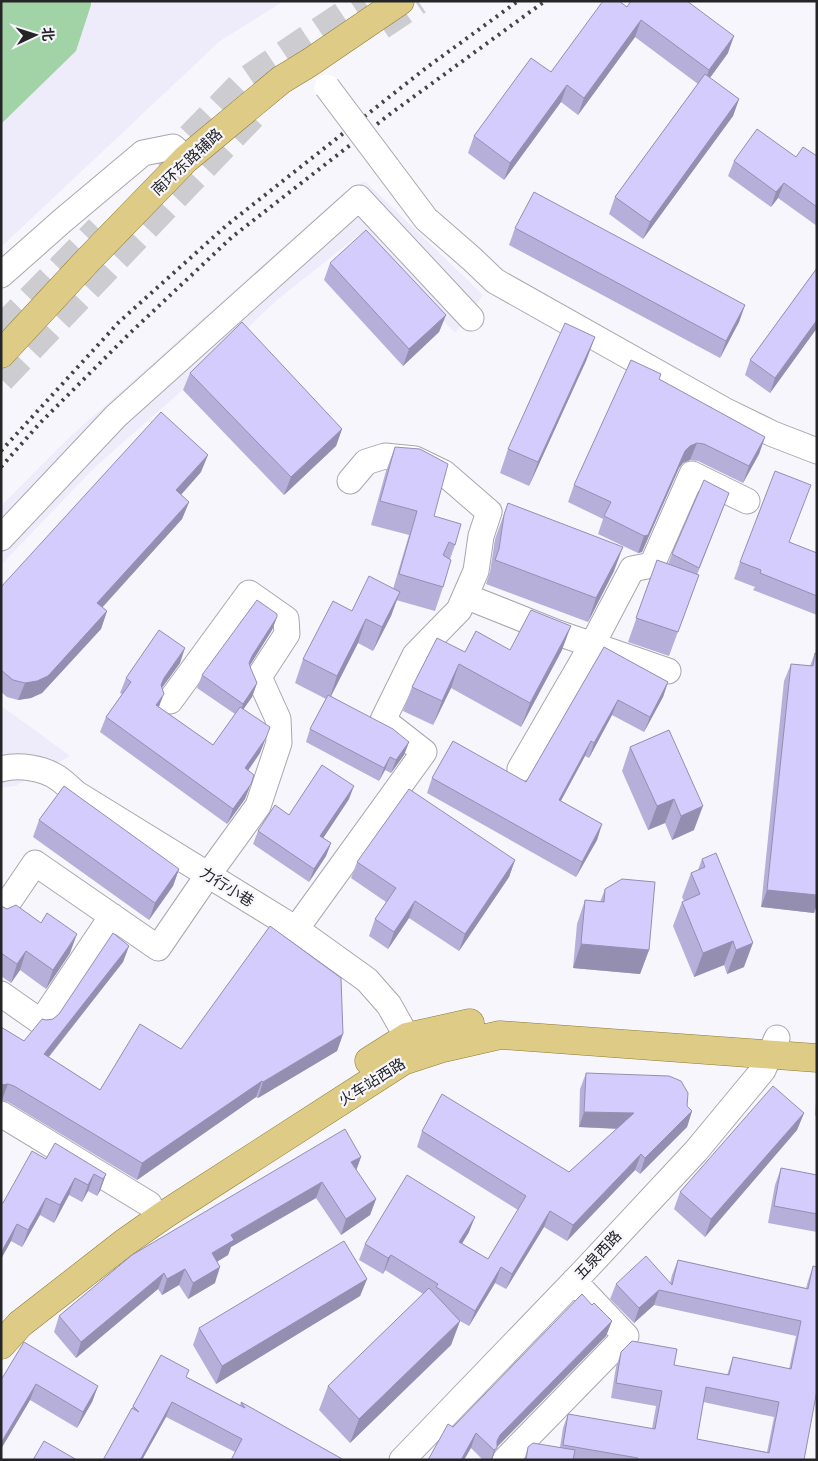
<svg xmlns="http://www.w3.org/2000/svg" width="818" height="1461" font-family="Cabin,'Noto Sans SC',sans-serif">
<rect width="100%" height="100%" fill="#f6f6fc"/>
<!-- built -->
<path fill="#eeecfa" d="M1,1H284L220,41L1,247Z
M365,181L483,295L455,333L360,234L277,300L178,394L93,469L1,565V506L72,435L345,192Z
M1,706L28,725L70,756L15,786L1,788Z"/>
<!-- green -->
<path fill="#a2d3a7" d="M1,1H91V5L76,51L1,124Z"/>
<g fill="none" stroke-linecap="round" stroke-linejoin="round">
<!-- highway-tunnel -->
<path stroke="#ccccd1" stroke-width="28" stroke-dasharray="28 14" stroke-linecap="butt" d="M381,26L418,1
M161,167L245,81L364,1
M1,329L99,229
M1,379L252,116"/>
<defs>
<path id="minor" d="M387,167L426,219L472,259L495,281L724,410L773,434L817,451
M1,275L62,221L143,153L173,147L186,159
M1,538L116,416L359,198L471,318
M465,596L558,633L668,671
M1,769C19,764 43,768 58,778C65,783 71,789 77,794L296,929L367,980L389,1005L407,1037L415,1054
M520,769L592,645L632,569L652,565L692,474L747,501
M1,913L35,863L158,948L208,875L258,806L279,743L278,719L259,677L287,634L286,619L249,593L170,701
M296,929L424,752L383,720L415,655L459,610L476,571L481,536L489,512L444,473L415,459L385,456L366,462L350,481
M1,994L41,1022L112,916
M1,1114L149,1204
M402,1460L585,1270L696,1151L763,1070L777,1038
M505,1460L626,1336L574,1281"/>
<path id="major" d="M1,354L89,259L186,159L281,80L309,63L400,1
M369,1061L407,1037L470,1023
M1,1345L20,1324L124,1243L164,1215L403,1061L443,1048L500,1035L817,1058"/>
</defs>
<!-- minor casing -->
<use href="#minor" stroke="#a8a7ad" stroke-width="27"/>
<!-- major casing -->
<use href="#major" stroke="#8f7b31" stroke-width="29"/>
<!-- minor -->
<use href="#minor" stroke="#fff" stroke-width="25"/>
<!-- major -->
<use href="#major" stroke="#decc86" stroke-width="28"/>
<!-- rail -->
<path stroke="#444447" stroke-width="4" stroke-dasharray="2.5 5" stroke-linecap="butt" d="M1,451L119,322L227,225L426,68L518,1
M1,467L40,423L129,334L232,237L390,114L545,1"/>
<defs>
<path id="minor-bridge" d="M327,87L387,167"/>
</defs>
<!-- minor-bridge casing -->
<use href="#minor-bridge" stroke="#a8a7ad" stroke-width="27" stroke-linecap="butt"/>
<!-- minor-bridge -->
<use href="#minor-bridge" stroke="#fff" stroke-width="25"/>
</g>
<!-- wall -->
<path fill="#b5afda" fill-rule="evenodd" d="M627,7L728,53L710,78L739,99L733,116L643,239L609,214L615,197L698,84L635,37L578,115L561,102L504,180L468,153L474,136L551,72Z
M817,156V226L778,198L771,207L728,176L734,161Z
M515,228L745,305L739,322L720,358L509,245Z
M330,263L446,315L439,332L403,366L324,280Z
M817,268V328L770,393L745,375L750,360Z
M595,337L586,361L529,486L500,473L508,449Z
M190,373L342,429L336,446L284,495L183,390Z
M659,379L765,437L759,454L743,483L698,461L690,460L683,463L679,468L642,552L638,553L598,534L603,519L568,502L574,485Z
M395,447L434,516L455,545L450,559L443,587L435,611L396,600L391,616L373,651L358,643L331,696L409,742L404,755L391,773L385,770L379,781L306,742L310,729L326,699L295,683L303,659L352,611L393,589L409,535L371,525L386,471Z
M201,472L181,495L189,502L182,519L102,607L107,611L101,629L42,693L31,698L18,700L7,697L1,692V587Z
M729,493L697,575H699L669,656L628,642L657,560L668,564L672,554Z
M508,503L614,571L588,622L486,584L490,572L495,539Z
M789,542L817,553V615L753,590L755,587L734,579L740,562Z
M277,617L272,630L250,665L251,669L257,683L252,697L243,709L260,753L248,771L245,799L227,824L100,732L106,717L122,694L120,693L126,678L180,663L162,688L159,707L213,745L235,714L197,688L202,675Z
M604,647L668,682L663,697L644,732L612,715L589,758L585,756L561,801L602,824L597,840L576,877L427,793L432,778L526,782Z
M510,650H562L521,727L451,688L433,725L403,711L412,687L465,652Z
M815,653L817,904L814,913L761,907L784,681L791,664L810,666Z
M669,730L694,830L672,840L665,823L648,830L622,771L630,747Z
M349,799L323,838L331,843L326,856L309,882L253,844L258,831L289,815Z
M39,820L179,869L173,886L149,920L33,837Z
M702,859L744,967L727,974L724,965L694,977L673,926L682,902L684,901L682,897L691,873L698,870Z
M515,860L509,877L459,951L409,918L388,949L369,936L375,919L386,902L351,878L357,862Z
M605,889L649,950L640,974L573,968L577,924L585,900L600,902Z
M1,906L70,953L46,989L20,970L11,983L1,976Z
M129,946L123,962L49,1057L100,1090L181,1049L343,1034L337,1051L258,1098L256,1097L137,1180L8,1102L1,1100V1027L24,1041L46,1020L53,1019L59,1014Z
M586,1073L687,1106L692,1111L687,1127L640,1174L635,1170L567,1241L544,1227L506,1289L495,1283L469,1326L460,1321L451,1345L350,1443L319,1410L328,1386L423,1294L385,1270L383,1274L359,1260L365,1244L469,1232L462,1243L488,1259L518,1210L417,1147L422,1131L569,1172L617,1129L579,1127L580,1089Z
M817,1086V1117L815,1115Z
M804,1113L797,1130L705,1237L674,1209L680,1192Z
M361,1157L356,1171L376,1199L370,1215L341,1235L316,1198L231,1247L228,1255L217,1262L215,1283L188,1299L179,1285L162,1295L158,1289L76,1358L54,1332L59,1316Z
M46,1159L106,1174L100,1191L97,1196L88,1191L82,1202L69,1195L54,1223L40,1215L22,1247L11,1241L1,1259V1203H3Z
M781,1168L817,1175V1232L768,1223L775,1185Z
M678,1260L806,1288L808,1281L813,1266L804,1460H524L528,1447H560L563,1428L568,1414L652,1429L656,1406L611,1398L616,1367L621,1352L674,1365L727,1375L733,1357L789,1369L796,1336L654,1305L634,1323L610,1299L616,1284L670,1283L672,1275ZM703,1402L774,1417L767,1452L697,1439Z
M367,1279L360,1296L216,1384L193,1345L199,1328Z
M592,1305L612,1321L606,1336L496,1448L492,1460H483L471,1448L453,1427Z
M187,1377L240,1405L241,1402L344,1460L235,1452L166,1417L142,1460L132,1408L133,1406Z
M1,1380L98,1386L92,1402L77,1428L30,1400L1,1449Z"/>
<!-- shaded-wall -->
<path fill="#948fb1" d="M641,20L635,37L578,115L584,98Z
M734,36L728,53L703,87L709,70Z
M567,85L561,102L504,180L510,163Z
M739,99L733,116L643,239L650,222Z
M784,183L778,198L771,207L776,192Z
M745,305L739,322L720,358L726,341Z
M446,315L439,332L403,366L409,349Z
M817,320V328L770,393L775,378Z
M595,337L586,361L529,486L538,462Z
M342,429L336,446L284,495L291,477Z
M765,437L759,454L743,483L749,466Z
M697,443L690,460L683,463L679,468L642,552L638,553L644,536L685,451L690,446Z
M208,455L201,472L170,507L176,490Z
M189,502L182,519L91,620L97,603Z
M623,547L614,571L588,622L596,598Z
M400,592L391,616L373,651L382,627Z
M107,611L101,629L42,693L31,698L18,700L25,683Z
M277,617L272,630L247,670L252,656Z
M366,619L358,643L329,700L337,676Z
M571,626L562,650L521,727L530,703Z
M185,648L180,663L158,693L164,678Z
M459,664L451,688L433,725L442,701Z
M668,682L663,697L644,732L650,717Z
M257,683L252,697L238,717L243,704Z
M164,694L158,709L156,705Z
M618,700L612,715L589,758L594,743Z
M266,738L260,753L239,783L245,768Z
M591,741L585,756L553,815L559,800Z
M409,742L404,755L391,773L396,760Z
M390,757L385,770L379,781L384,768Z
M251,784L245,799L227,824L233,809Z
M354,786L349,799L316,849L320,836Z
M674,799L665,823L648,830L657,806Z
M703,806L694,830L672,840L681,816Z
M602,824L597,840L576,877L582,862Z
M331,843L326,856L309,882L314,869Z
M515,860L509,877L459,951L465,934Z
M179,869L173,886L149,920L155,903Z
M767,890L817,895V904L814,913L761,907Z
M415,901L409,918L388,949L394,932Z
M77,934L70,953L46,989L53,970Z
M733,941L724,965L694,977L703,953Z
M753,943L744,967L727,974L736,950Z
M581,944L649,950L640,974L573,968Z
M129,946L123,962L38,1070L44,1054Z
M26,951L20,970L11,983L17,964Z
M343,1034L337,1051L258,1098L263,1082Z
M262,1081L256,1097L137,1180L142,1163Z
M8,1084L2,1100H1V1085Z
M692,1111L687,1127L640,1174L645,1158Z
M584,1112L634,1113L628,1129L579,1127Z
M804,1113L797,1130L705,1237L711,1219Z
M641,1154L635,1170L567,1241L573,1225Z
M361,1157L355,1173L351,1162Z
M94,1174L88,1191L82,1202L88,1185Z
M106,1174L100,1191L97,1196L103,1179Z
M75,1178L69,1195L54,1223L60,1205Z
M322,1182L316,1198L231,1247L228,1255L206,1268L212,1253L231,1235Z
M46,1198L40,1215L22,1247L28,1230Z
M376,1199L370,1215L341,1235L346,1219Z
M550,1211L544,1227L506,1289L512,1274Z
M475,1217L469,1232L454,1257L459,1242Z
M17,1224L11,1241L1,1259V1255L2,1251Z
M391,1255L385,1270L383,1274L388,1258Z
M220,1267L215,1283L188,1299L193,1283Z
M501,1267L495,1283L469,1326L475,1311Z
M185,1269L179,1285L162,1295L167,1279Z
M164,1273L158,1289L76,1358L81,1342Z
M367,1279L360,1296L216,1384L222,1366Z
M659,1290L654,1305L634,1323L639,1308Z
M460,1321L451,1345L350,1443L359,1419Z
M612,1321L606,1336L496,1448L492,1460H491L497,1441L500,1435Z
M36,1384L30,1400L1,1449V1443Z
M98,1386L92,1402L77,1428L83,1412Z
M172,1402L166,1417L142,1460H140Z
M476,1433L471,1448L464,1460H461Z"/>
<!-- building -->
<path fill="#d3ccfd" stroke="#948fb1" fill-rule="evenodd" d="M603,1H619L627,7L631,1H687L734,36L709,70L641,20L584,98L567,85L510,163L474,136L531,58L551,72Z
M705,74L739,99L650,222L615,197Z
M757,129L796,157L803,147L817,156V207L784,183L776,192L734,161Z
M534,192L745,305L726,341L515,228Z
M366,230L446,315L409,349L330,263Z
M817,268V320L775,378L750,360Z
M242,322L342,429L291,477L190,373Z
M565,323L595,337L538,462L508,449Z
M631,360L661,374L659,379L765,437L749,466L704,444L697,443L690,446L685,451L648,535L644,536L604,516L611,502L574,485Z
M161,412L208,455L176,490L189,502L97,603L107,611L48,676L37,681L25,683L13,680L1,670V587Z
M395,447L420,449L448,464L434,516L461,524L455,545L449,542L443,555L451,560L443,587L399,574L417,511L380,501Z
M775,471L811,485L789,542L817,553V596L760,573L761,570L740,562Z
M704,480L729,493L699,568L672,554Z
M508,503L623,547L596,598L495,560L499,549L504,515Z
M657,560L699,575L678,632L636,618Z
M369,576L400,592L382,627L366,619L337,676L303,659L333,601L352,611Z
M257,600L277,614V617L252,656L249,663L251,669L257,683L243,704L202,675Z
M531,610L571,626L530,703L459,664L442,701L412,687L437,638L465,652L476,631L510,650Z
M159,630L185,648L164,678L161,685L164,694L156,705L213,745L240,707L270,727L266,738L245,768L254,775L251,784L233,809L106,717L131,682L126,678Z
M604,647L668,682L650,717L618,700L594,743L591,741L559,800L602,824L582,862L432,778L453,741L526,782Z
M815,653H817V895L767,890L791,664L813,666Z
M328,695L393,729L409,742L396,760L390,757L384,768L310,729Z
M669,730L703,806L681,816L674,799L657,806L630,747Z
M322,765L354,786L320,836L331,843L314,869L258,831L275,805L289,815Z
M64,786L179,869L155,903L39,820Z
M409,789L515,860L465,934L415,901L394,932L375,919L396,888L357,862Z
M716,853L753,943L736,950L733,941L703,953L682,902L700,894L691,873L705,867L702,859Z
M622,879L655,882L649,950L581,944L585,900L604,902L605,889Z
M16,905L41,923L47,913L77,934L53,970L26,951L17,964L1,953V906L7,909Z
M270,926L341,978L343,1034L263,1082L262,1081L142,1163L14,1086L8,1084L1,1085V1027L24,1041L42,1019L46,1020L53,1019L59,1014L113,933L129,946L44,1054L100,1090L140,1024L181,1049Z
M586,1073L669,1076L681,1081L688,1093L687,1106L692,1111L645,1158L641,1154L573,1225L550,1211L512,1274L501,1267L475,1311L436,1287L438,1284L391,1255L388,1258L365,1244L407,1175L475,1217L459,1242L488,1259L526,1196L422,1131L442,1094L569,1172L634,1113L584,1112Z
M773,1086L804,1113L711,1219L680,1192Z
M345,1129L361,1157L351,1162L376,1199L346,1219L322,1182L231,1235L234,1240L212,1253L220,1267L193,1283L185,1269L167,1279L164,1273L81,1342L59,1316L132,1255Z
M55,1143L106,1174L103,1179L94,1174L88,1185L75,1178L60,1205L46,1198L28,1230L17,1224L2,1251H1V1203H3L32,1151L46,1159Z
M781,1168L817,1175V1214L774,1206Z
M344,1241L367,1279L222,1366L199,1328Z
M646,1256L672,1285L678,1260L808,1289L813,1266L817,1267V1390L804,1460H637L638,1458L563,1445L568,1414L655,1429L662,1391L616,1383L621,1352L632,1341L677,1349L674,1365L729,1375L733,1357L791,1369L801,1321L659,1290L639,1308L616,1284ZM706,1387L779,1402L769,1453L697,1439Z
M429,1288L460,1321L359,1419L328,1386Z
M582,1294L592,1305L594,1303L612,1321L500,1435L497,1441V1448L494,1450L476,1433L461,1460H428L448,1424L453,1427Z
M24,1342L98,1386L83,1412L36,1384L1,1443V1380Z
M161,1355L189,1370L186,1377L245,1408L241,1402L344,1460H231L242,1439L172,1402L140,1460H103L132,1408L139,1412L133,1406Z
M44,1441L77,1460H33Z
M533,1443L575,1450L573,1460H526L528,1447Z"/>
<g text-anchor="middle" stroke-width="4.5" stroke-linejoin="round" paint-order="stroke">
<!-- street labels -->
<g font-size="15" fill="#252527" stroke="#f6f6fc">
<text transform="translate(187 162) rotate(-43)" y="5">南环东路辅路</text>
<text transform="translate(227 887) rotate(32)" y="5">力行小巷</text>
<text transform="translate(372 1082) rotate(-32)" y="5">火车站西路</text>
<text transform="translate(598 1255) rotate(-47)" y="5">五泉西路</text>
</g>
</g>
<!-- border -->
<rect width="818" height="1461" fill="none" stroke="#252527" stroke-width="5"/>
<!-- north arrow -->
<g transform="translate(35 35) rotate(86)" stroke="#f6f6fc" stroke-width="4" paint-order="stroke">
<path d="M0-4L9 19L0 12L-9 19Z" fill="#252527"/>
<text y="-8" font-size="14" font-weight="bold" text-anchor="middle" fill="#252527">北</text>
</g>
</svg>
